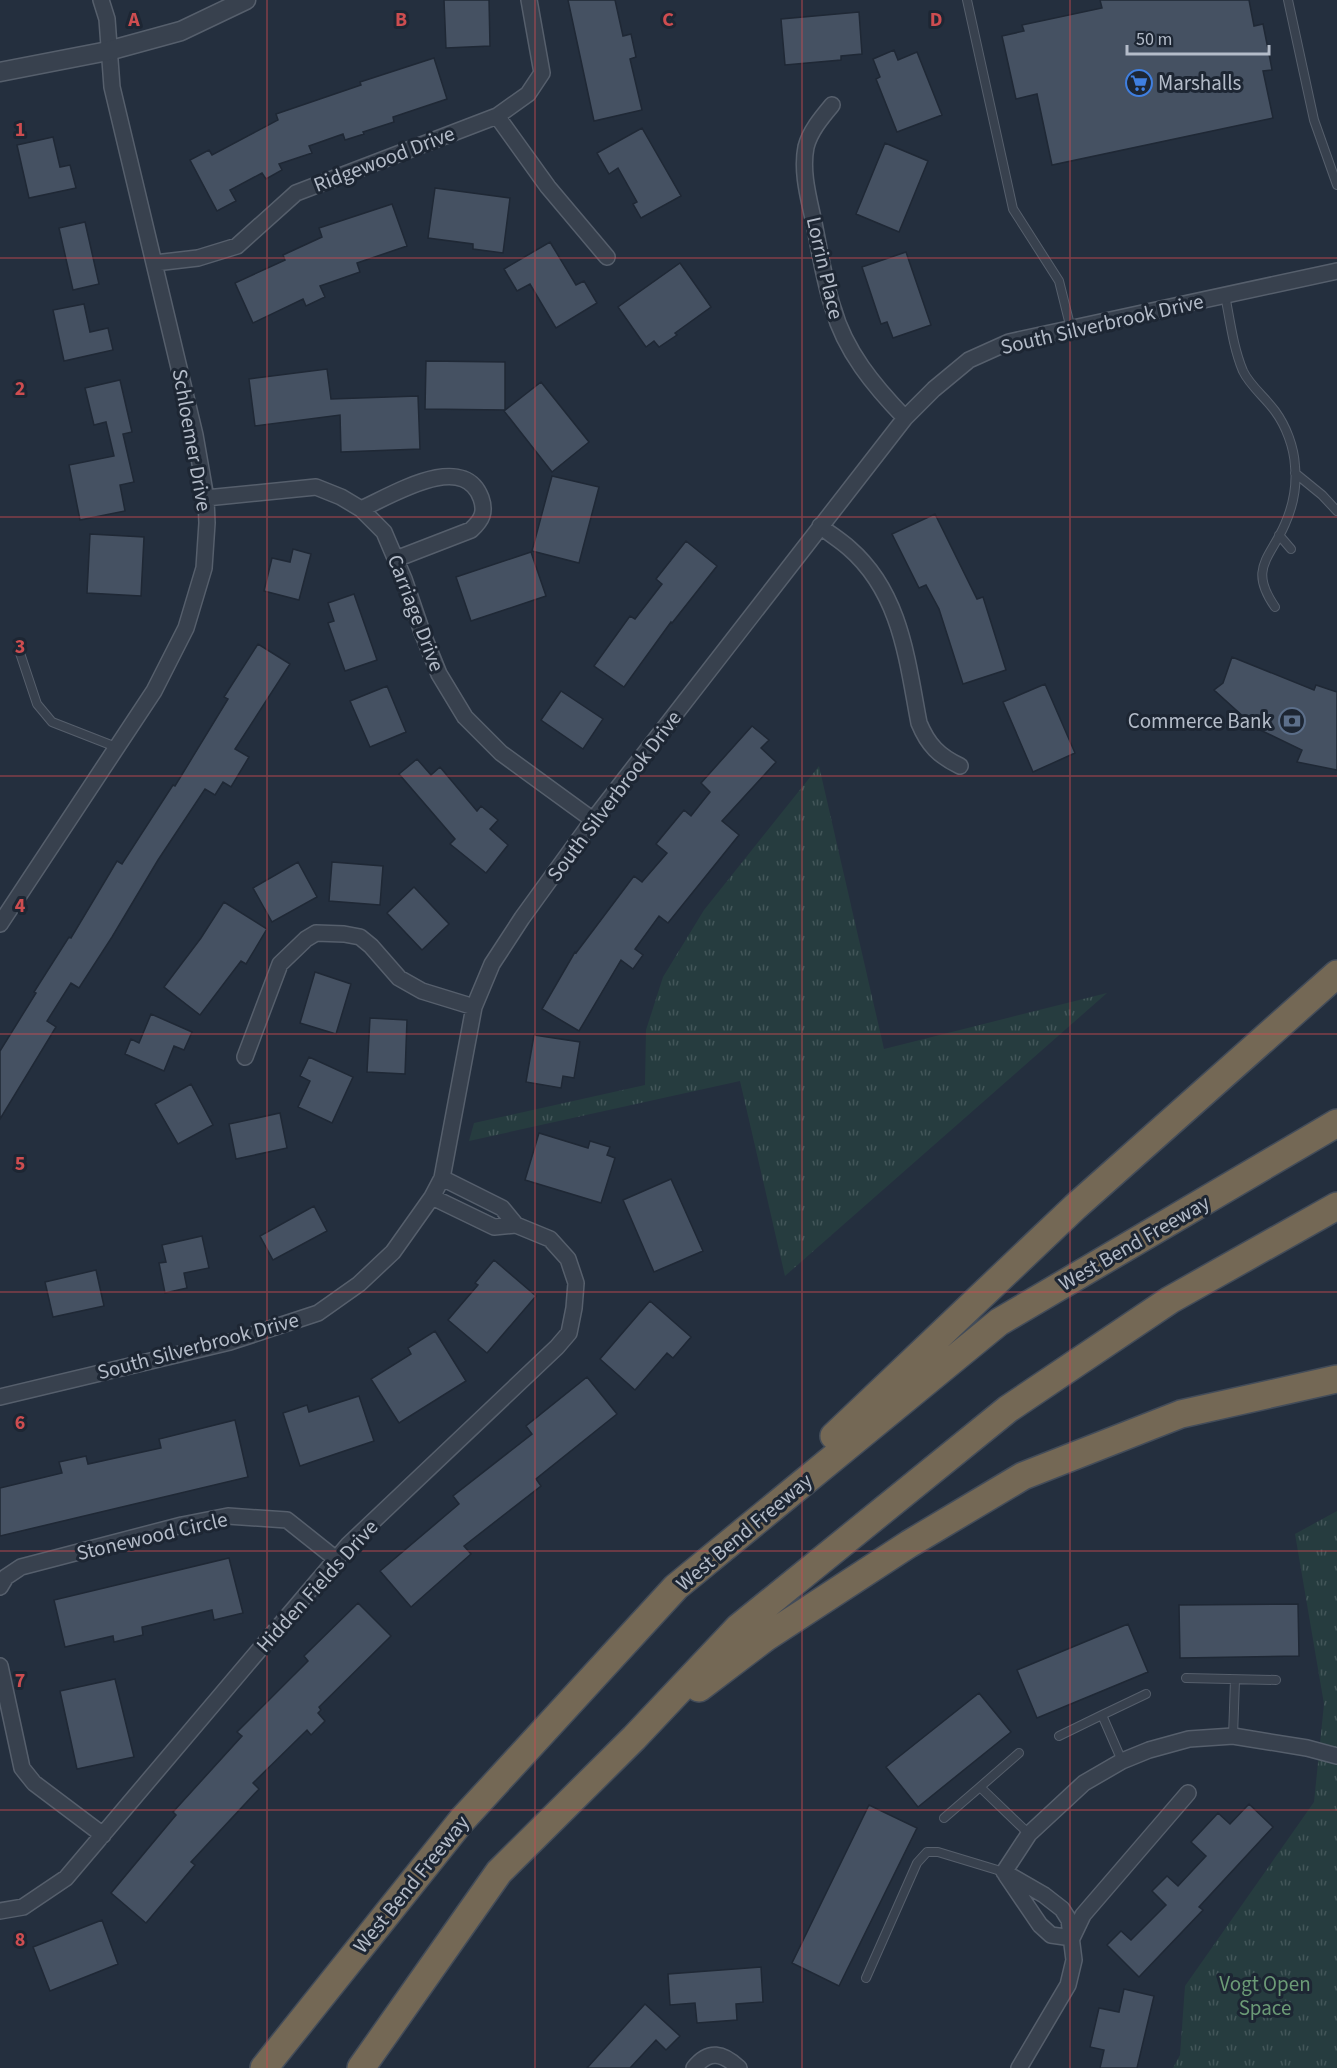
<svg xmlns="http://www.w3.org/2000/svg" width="1337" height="2068" font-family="'Source Sans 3',sans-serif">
<defs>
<pattern id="park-tufts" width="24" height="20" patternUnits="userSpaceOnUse" patternTransform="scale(1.5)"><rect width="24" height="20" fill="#263c3f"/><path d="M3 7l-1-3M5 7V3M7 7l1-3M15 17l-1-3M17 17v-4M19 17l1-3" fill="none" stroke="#435659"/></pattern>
</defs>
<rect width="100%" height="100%" fill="#242f3e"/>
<!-- park -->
<path fill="url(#park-tufts)" d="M819,766L884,1049L1107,993L785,1276L740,1081L469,1141L474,1123L645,1085L646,1030L663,977L704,910Z
M1337,1511V2068H1173L1180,2055L1185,1986L1314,1802L1324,1704L1295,1534Z"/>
<!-- building -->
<path fill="#455162" stroke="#1f2835" stroke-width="1.5" d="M444,0H489L490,46L446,48Z
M568,0H615L623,36L631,34L636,57L630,59L642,110L594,121Z
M1100,0H1249L1254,26L1263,24L1270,59L1272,70L1263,71L1273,118L1052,165L1037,94L1016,99L1002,36L1024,31L1022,25L1102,8Z
M859,12L862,54L841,56V60L785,65L781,19Z
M894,50L898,60L917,52L942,115L897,132L876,79L880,77L873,59Z
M434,58L447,99L393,117L394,122L363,132L364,134L345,140L343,134L309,146L312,153L279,164L282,170L266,179L262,173L230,190L236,201L217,211L190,160L209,150L212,155L278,120L276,114L361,85L360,82Z
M642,128L681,196L641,218L633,204L637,202L618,168L609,174L597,153Z
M53,137L60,167L70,165L76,188L29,198L17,145Z
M885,143L928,161L899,232L856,214Z
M435,188L510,198L503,253L473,249V244L428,238Z
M392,204L407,246L357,263L360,272L320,286L325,297L306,306L303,299L253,323L235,283L285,260L283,255L322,237L319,228Z
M85,222L99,284L73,290L59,228Z
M550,242L576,285L584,281L597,303L556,328L530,284L517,291L504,269Z
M906,252L931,325L893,338L887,322L881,324L862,267Z
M680,263L711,307L675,333L677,335L659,347L654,341L646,347L618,307Z
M84,304L90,332L108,328L113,350L64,361L53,310Z
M426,361L505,362V410L425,409Z
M327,369L331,399L418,396L420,449L341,452L340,415L255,426L249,379Z
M120,380L132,432L123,434L134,482L120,485L125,511L80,520L69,465L114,456L106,422L94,425L85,388Z
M541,382L589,442L552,472L504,411Z
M552,476L599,487L579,563L532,551Z
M935,514L977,599L983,597L1006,670L963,684L939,609L926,585L919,588L892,534Z
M90,534L144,537L141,596L87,593Z
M686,541L717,566L672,623L671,622L624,687L594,666L630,616L635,619L662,584L656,579Z
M293,549L311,554L299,600L264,591L272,558L290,562Z
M531,552L546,596L471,621L456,577Z
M354,594L377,660L345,671L328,623L334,621L328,603Z
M258,644L290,664L235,749L249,757L231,787L223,782L215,795L205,789L158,860L112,937L79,988L71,983L47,1021L56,1027L0,1119V1051L36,993L34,992L69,937L71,938L117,861L122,864L173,785L175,786L228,699L224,697Z
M1232,657L1314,690L1316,685L1337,692V770L1297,762L1302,750L1256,728L1214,690L1223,683Z
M1045,684L1075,753L1033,772L1003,702Z
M387,686L406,732L370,747L350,701Z
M561,691L603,719L583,749L541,720Z
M752,726L769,740L761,748L776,762L722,821L739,835L668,923L659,916L635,949L643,955L633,969L621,960L579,1031L542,1009L575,952L576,953L634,876L642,882L667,853L656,844L684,810L691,816L710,792L701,783Z
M417,759L431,775L440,767L477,811L481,806L498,820L490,829L508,845L486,873L450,844L455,839L399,774Z
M298,862L317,897L272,922L253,888Z
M332,862L383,866L380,905L329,901Z
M414,887L449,924L422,950L387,913Z
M224,902L267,929L246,964L241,961L200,1015L164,987L201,938Z
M315,972L351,984L336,1034L300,1023Z
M151,1014L192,1032L184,1050L174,1046L164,1071L125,1054L131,1039L139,1043Z
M370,1018L407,1020L405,1074L367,1072Z
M534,1035L580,1042L574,1078L563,1076L561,1088L526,1082Z
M309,1057L353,1077L332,1123L298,1107L310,1081L300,1076Z
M191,1084L213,1125L178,1144L155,1104Z
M280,1113L287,1148L236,1159L229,1124Z
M539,1133L588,1148L590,1141L610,1147L607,1155L615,1158L601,1203L525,1180Z
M671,1179L703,1251L654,1272L623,1200Z
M314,1206L327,1231L273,1260L260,1236Z
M202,1236L209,1268L184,1273L187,1288L165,1293L159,1263L166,1262L162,1245Z
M494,1260L536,1296L487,1353L448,1320L478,1285L475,1283Z
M96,1270L104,1306L53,1317L45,1282Z
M650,1301L691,1337L673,1358L667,1353L635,1390L600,1359Z
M435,1331L466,1381L399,1423L371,1379L411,1354L408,1348Z
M587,1377L617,1414L536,1479L541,1486L464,1546L471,1554L411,1607L380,1571L459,1504L453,1496L532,1434L526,1426Z
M359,1396L374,1441L300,1466L283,1413L307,1405L309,1412Z
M235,1420L248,1477L0,1536V1488L62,1473L59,1462L86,1456L88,1464L161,1448L159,1439Z
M229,1558L243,1613L214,1620L212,1610L142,1627L143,1635L114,1642L113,1636L65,1647L54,1600Z
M358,1603L391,1636L319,1707L321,1710L318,1713L325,1721L311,1735L307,1730L253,1783L259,1789L191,1862L195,1865L146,1923L111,1893L176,1815L173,1812L242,1736L237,1732L308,1661L304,1656Z
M1298,1604L1299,1656L1180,1658L1179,1605Z
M1128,1624L1148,1672L1037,1718L1017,1670Z
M115,1679L134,1757L77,1769L60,1691Z
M979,1693L1011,1732L918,1807L886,1767Z
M1249,1804L1273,1827L1199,1907L1203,1910L1139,1977L1107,1945L1121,1931L1131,1940L1166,1905L1152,1891L1167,1876L1178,1886L1206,1856L1191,1842L1218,1813L1230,1824Z
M869,1805L917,1828L839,1986L792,1963Z
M102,1920L118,1964L50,1991L33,1947Z
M761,1967L763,2002L736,2004L737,2020L697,2023L695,2003L670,2005L668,1974Z
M1124,1989L1154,1996L1137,2068H1100L1104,2050L1090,2047L1099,2008L1119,2012Z
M645,2004L680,2036L666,2050L656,2040L630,2068H587Z"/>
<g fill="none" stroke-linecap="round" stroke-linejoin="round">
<defs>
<path id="service" d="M967,0L1013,209L1059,281L1071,329
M1288,0L1314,120L1337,185
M1225,295C1230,320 1233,347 1243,371C1250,386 1265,397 1275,411C1286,426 1294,447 1295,466C1297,486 1293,506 1285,524C1270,559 1248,568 1275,607
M1295,473L1322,495L1337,511
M1279,535L1291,549
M19,650L37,704L52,722L116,747
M1186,1678L1276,1680
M1059,1736L1102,1715
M1233,1736L1235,1680
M1019,1753L980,1787L1029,1834
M1122,1761L1102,1715L1146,1694
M944,1818L980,1787
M866,1978L917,1863L927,1852H938L1004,1872"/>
<path id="minor" d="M832,105C822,117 810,131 806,147C801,172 809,199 814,223C820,252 824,281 833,308C845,351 874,386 905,418
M497,116L548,187L607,257
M155,263L198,258L237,246L296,193L497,116L528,94L542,73L529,0
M206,498L316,487L341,497L361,509L384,532L404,579L422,632L439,674L465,717L501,753L593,820
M361,509C391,496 463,450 481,498C486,512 482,520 471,530L396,559
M820,526C830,534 840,540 849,548C901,593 907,660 919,723C928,745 939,756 960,766
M0,924L154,691L186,628L204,568L207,523L206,498L195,435L112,87L107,19L101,0
M245,1057L280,964L306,939L316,933L344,934L360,937L371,946L399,978L422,991L474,1007
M442,1178L502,1208L516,1225
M0,1397L230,1342L318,1313L359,1284L393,1252L432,1197L442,1178L474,1007L492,964L522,918L593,820L905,418L934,389L969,360L1009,342L1337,271
M0,1587L6,1577L21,1567L182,1525L228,1516L287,1520L336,1559
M0,1666L22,1768L34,1783L103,1835
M1004,1872L1029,1834L1084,1783L1122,1761L1149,1750L1189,1739L1233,1736L1307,1748L1337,1756
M1004,1872L1044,1895L1062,1909L1069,1920L1074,1960L1068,1985L1019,2068
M1006,1875L1040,1925L1051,1935L1072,1938
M0,1911L23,1907L66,1878L348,1545L557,1347L569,1333L574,1308L576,1283L568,1259L550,1239L516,1225L494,1227L432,1197
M1072,1938L1083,1915L1188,1793
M694,2068C709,2049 723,2053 739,2068"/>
<path id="tertiary" d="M0,72L108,51L181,31L246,0"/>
<path id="motorway" d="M834,1436L1075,1207L1337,974
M699,1688L765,1638L909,1544L1023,1476L1181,1414L1337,1379
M264,2068L462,1820L676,1587L999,1322L1337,1123
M361,2068L499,1872L634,1738L738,1628L1008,1409L1170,1300L1337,1206"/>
</defs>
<!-- service casing -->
<use href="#service" stroke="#565f6c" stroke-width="10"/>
<!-- minor casing -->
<use href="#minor" stroke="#565f6c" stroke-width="18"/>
<!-- tertiary casing -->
<use href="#tertiary" stroke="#565f6c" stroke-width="21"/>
<!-- motorway casing -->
<use href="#motorway" stroke="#434c59" stroke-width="30"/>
<!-- service -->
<use href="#service" stroke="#38414e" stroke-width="8"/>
<!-- minor -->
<use href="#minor" stroke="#38414e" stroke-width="15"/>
<!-- tertiary -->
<use href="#tertiary" stroke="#38414e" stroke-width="18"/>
<!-- motorway -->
<use href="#motorway" stroke="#746855" stroke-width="27"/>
</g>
<!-- grid -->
<path fill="none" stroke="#ce4d50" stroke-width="1.5" stroke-opacity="0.55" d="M267,0V2068M535,0V2068M802,0V2068M1070,0V2068M0,258H1337M0,517H1337M0,776H1337M0,1034H1337M0,1292H1337M0,1551H1337M0,1810H1337"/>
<!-- icons -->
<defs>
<symbol id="supermarket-ring" viewBox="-11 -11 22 22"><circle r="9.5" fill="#1d2633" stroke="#3f7fe0" stroke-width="1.5"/><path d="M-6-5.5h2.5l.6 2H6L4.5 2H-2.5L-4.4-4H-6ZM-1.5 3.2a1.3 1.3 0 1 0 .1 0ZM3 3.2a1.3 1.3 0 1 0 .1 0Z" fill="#3f7fe0"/></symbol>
<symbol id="bank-ring" viewBox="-11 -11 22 22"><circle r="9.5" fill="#1d2633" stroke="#5c6f8a" stroke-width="1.5"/><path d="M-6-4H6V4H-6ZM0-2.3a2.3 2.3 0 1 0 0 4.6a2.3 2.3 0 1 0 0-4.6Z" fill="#5c6f8a"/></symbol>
</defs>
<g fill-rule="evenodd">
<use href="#supermarket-ring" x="1124" y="68" width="30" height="30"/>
<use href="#bank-ring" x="1277" y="706" width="30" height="30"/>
</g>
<g text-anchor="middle" stroke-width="6" stroke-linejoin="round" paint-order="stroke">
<!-- poi labels -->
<g font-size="21" fill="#b4bcc9" stroke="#1d2633" text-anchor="start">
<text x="1158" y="90">Marshalls</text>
<text x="1272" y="728" text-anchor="end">Commerce Bank</text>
</g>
<!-- street labels -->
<g font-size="21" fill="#b4bcc9" stroke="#1d2633">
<text transform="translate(384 159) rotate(-21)" y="7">Ridgewood Drive</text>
<text transform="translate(825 268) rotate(77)" y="7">Lorrin Place</text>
<text transform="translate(1102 324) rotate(-13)" y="7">South Silverbrook Drive</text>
<text transform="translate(192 440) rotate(80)" y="7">Schloemer Drive</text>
<text transform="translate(416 613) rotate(69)" y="7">Carriage Drive</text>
<text transform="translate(614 796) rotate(-53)" y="7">South Silverbrook Drive</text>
<text transform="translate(1134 1243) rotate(-30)" y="7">West Bend Freeway</text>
<text transform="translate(198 1346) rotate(-15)" y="7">South Silverbrook Drive</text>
<text transform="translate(744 1532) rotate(-40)" y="7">West Bend Freeway</text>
<text transform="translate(152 1536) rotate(-13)" y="7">Stonewood Circle</text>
<text transform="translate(317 1586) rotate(-48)" y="7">Hidden Fields Drive</text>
<text transform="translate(411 1884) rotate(-51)" y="7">West Bend Freeway</text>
</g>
<!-- park labels -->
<g font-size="21" fill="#6b9a76" stroke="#1d2633">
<text x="1265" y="1991">Vogt Open<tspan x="1265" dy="24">Space</tspan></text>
</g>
</g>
<g font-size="20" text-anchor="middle" font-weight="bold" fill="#ce4d50" stroke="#1d2633" stroke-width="6" stroke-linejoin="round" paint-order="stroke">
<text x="134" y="26">A</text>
<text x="401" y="26">B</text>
<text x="668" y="26">C</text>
<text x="936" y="26">D</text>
<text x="20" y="136">1</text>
<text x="20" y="395">2</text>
<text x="20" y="653">3</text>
<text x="20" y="912">4</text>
<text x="20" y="1170">5</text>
<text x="20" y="1429">6</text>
<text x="20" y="1687">7</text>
<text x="20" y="1946">8</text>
</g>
<!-- scale -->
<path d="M1127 45v9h142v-9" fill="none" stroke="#b4bcc9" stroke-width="3"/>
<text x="1136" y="45" font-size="18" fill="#b4bcc9" stroke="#1d2633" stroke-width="4.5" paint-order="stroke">50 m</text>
</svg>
